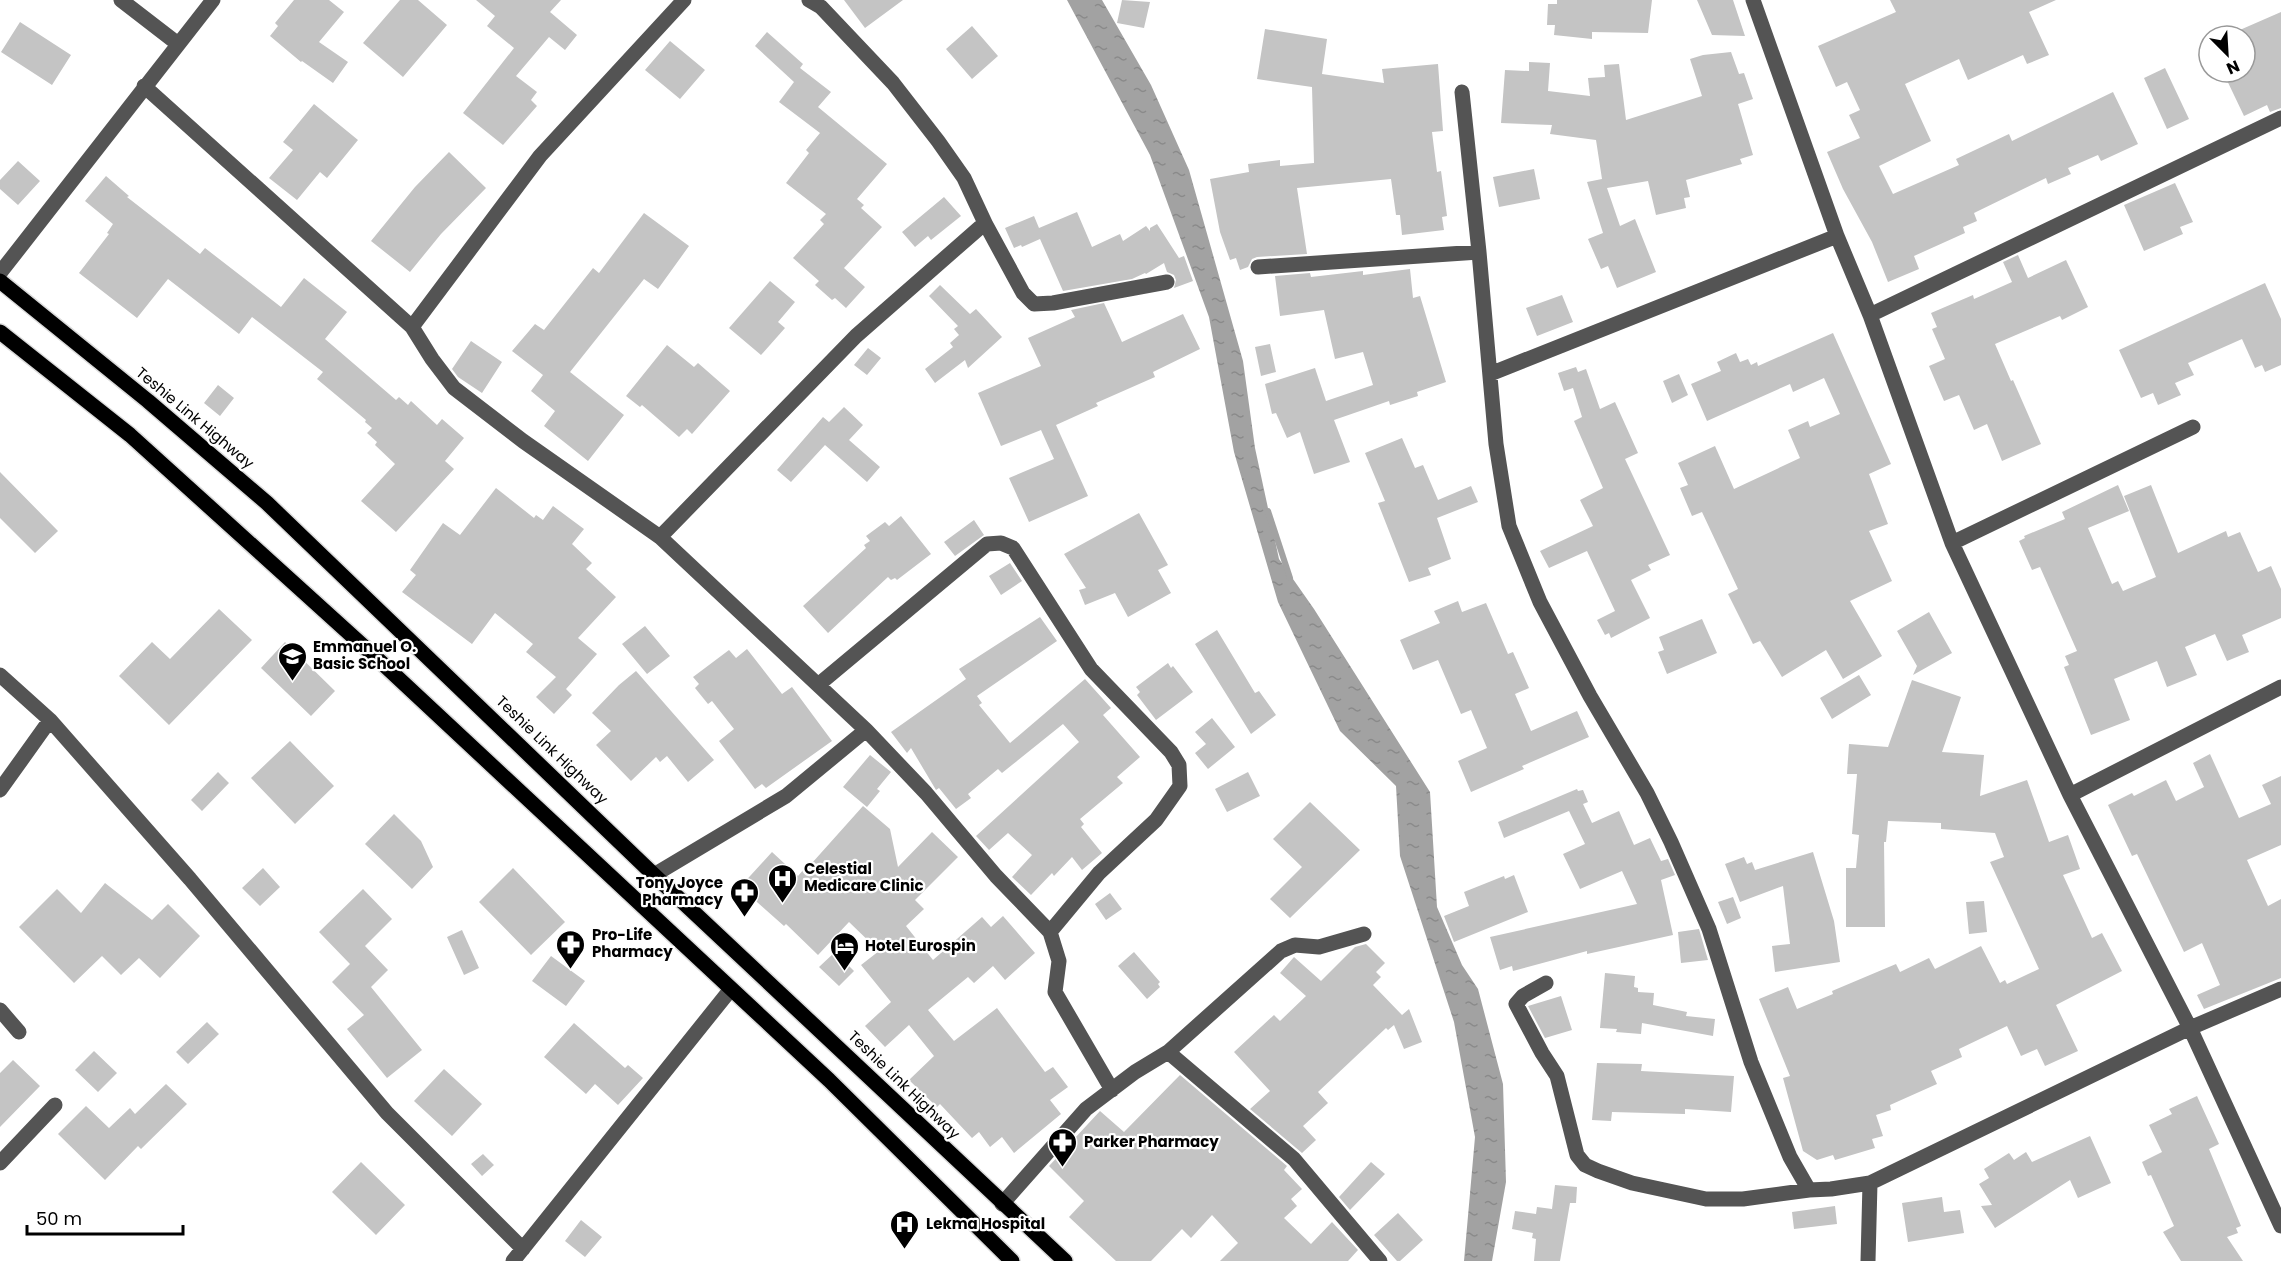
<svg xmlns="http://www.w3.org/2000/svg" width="2281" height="1261" font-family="Poppins,sans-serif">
<defs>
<pattern id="water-ripples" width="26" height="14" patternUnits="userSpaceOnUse" patternTransform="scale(1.5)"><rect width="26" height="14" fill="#a2a2a2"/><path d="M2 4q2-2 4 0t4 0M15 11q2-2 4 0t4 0" fill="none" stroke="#8a8a8a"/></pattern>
</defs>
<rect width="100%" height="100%" fill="#fff"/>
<!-- water -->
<path fill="url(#water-ripples)" d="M1067,0H1102L1151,85L1189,170L1243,361L1255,448L1279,559L1314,609L1430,792L1437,907L1462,965L1478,989L1503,1084L1506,1182L1492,1261H1464L1475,1137L1454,1022L1400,856L1396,786L1340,731L1278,602L1234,452L1209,317L1150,155Z"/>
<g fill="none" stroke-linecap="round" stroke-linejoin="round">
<!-- stream -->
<path stroke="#a2a2a2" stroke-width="6" d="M1268,511L1290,578"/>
</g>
<!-- building -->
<path fill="#c4c4c4" d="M294,0H329L344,12L319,42L348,62L333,83L302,61L301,62L270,36L278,26L275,23Z
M400,0H418L447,25L403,77L363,43Z
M476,0H561L550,12L577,35L565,50L549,37L516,76L537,92L531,100L537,106L503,145L463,113L514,48L487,26L495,16Z
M844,0H903L865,28Z
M1122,0L1150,2L1144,28L1117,23Z
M1557,0H1652L1648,33L1592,32V39L1554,35L1555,25H1547L1548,4H1557Z
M1697,0H1733L1745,36L1712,35Z
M1890,0H2056L2029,12L2049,55L2027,64L2023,55L1968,80L1959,59L1905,84L1931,141L1879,166L1893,194L1959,165L1956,159L2009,134L2012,141L2113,92L2138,144L2101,161L2098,155L2068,168L2071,174L2048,184L2046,178L1974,213L1977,221L1963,227L1965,233L1914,256L1919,269L1888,282L1872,242L1843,189L1827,152L1860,138L1849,115L1860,110L1847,82L1836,87L1818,46L1896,12Z
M2281,12V108L2270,112L2267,105L2244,116L2223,72H2245V36H2226Z
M20,22L71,55L52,85L1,52Z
M972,26L998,56L972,79L946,49Z
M1265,29L1327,39L1322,74L1384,83L1382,69L1438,64L1443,131L1432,132L1437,172L1441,171L1447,216L1442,217L1444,230L1402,235L1400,215H1396L1391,179L1297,188L1307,254L1257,257L1252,259L1248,267L1240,270L1236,258L1230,260L1220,232L1210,179L1249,172L1248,164L1280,160V166L1314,163L1312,87L1257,79Z
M767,32L803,64L800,68L831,92L818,107L887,164L857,199L864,205L861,208L882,227L844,268L865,287L846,308L835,298L832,300L815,285L819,281L793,258L824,224L820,220L826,214L786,183L809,153L806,150L820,133L779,102L794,82L755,46Z
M670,41L705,70L680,99L645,70Z
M1731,52L1739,74L1744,73L1753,99L1738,104L1753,155L1740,159L1742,164L1686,180L1690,197L1684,198L1686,208L1656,215L1648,181L1607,188L1620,226L1635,219L1656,272L1617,288L1608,266L1601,269L1588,239L1603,233L1587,182L1602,179L1596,140L1550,134L1552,125L1501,123L1505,70L1529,71V62L1550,63L1548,91L1590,96L1588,78L1605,77L1604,65L1619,64L1626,120L1702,96L1690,59L1703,55Z
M2165,68L2189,119L2167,129L2144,78Z
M314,104L358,140L327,178L320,172L297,200L269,178L293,150L283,142Z
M449,152L486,188L441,234L410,272L371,241L415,187Z
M18,161L40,181L18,205L0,189V180Z
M1534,169L1540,199L1499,207L1493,177Z
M106,176L129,196L127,197L200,254L205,248L281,307L304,278L347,312L325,339L396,400L399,397L408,405L411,401L437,425L442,419L464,438L445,461L454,469L396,532L361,501L395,464L375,445L377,442L367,433L372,428L365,422L366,420L317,379L323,372L252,317L239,334L168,279L137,318L79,273L109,234L107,233L113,224L85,201Z
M2175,183L2193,222L2180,227L2183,234L2144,251L2124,205Z
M944,197L961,216L931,240L928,236L915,247L902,232Z
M1077,212L1092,247L1120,234L1123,241L1146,226L1150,231V228L1157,224L1179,258L1184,256L1193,281L1174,288L1176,280L1174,275L1167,272L1164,263L1146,274L1145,273L1132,279L1063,291L1040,239L1022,247L1021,245L1014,248L1005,228L1034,216L1039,228Z
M644,213L689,246L658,289L644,279L570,372L624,415L588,461L544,426L555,411L531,391L543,375L512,351L535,324L544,330L593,268L599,273Z
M2018,255L2028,278L2066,260L2088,307L2062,320L2060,316L1995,344L2011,381L2013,380L2041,444L2002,461L1987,424L1974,430L1959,395L1944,401L1929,366L1945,359L1932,329L1937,327L1931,313L1973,295L1974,299L2012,282L2003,262Z
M1410,269L1413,298L1420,296L1446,382L1417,392L1418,396L1390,405L1389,401L1334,420L1350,462L1314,474L1300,432L1287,438L1276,413L1272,414L1265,384L1315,368L1326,401L1373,385L1363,352L1335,359L1324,310L1280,316L1275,276L1310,273L1311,277L1363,271V275Z
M770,281L795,302L778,322L785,328L761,355L729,328Z
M2265,283L2281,319V365L2265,372L2262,365L2255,368L2242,339L2188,363L2194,375L2175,383L2181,395L2158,405L2153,393L2141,398L2119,350Z
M940,285L970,314L976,309L1002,337L968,368L965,360L935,383L925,369L953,347L950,343L959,335L954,329L958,326L929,296Z
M1562,295L1573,322L1537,336L1526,308Z
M1104,303L1122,342L1183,314L1200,349L1153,372L1155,377L1096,403L1098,406L1056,425L1088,496L1029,522L1009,478L1054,459L1041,430L1001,446L978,393L1041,366L1028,338L1075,317L1071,310Z
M1833,333L1891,464L1869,474L1888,524L1869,531L1892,581L1850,601L1882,656L1843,679L1826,650L1782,677L1760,641L1753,644L1728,594L1738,589L1702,512L1692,516L1680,488L1688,485L1678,463L1715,446L1734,489L1800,458L1788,430L1808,421L1810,427L1840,414L1824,378L1793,392L1790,384L1707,421L1691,384L1721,371L1717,362L1736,353L1740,362L1748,359L1751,365L1757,362L1758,366Z
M471,341L502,362L482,393L458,377L452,369Z
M1270,344L1276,372L1261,376L1255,347Z
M667,345L694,367L698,363L730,391L692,434L687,429L679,437L642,405L640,407L626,396Z
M868,348L881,358L867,375L854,365Z
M1576,367L1578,372L1586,369L1600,409L1615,402L1638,453L1625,459L1670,555L1648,565L1651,570L1631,580L1650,618L1611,638L1609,633L1605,635L1597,620L1615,611L1587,551L1549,568L1540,551L1593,526L1580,500L1603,488L1574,421L1582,417L1573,388L1564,391L1558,373Z
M1679,374L1688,395L1672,403L1663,381Z
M218,385L234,398L220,416L204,403Z
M844,407L863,425L849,440L880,467L867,482L825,445L791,482L777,470L823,417L829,422Z
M1402,438L1415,468L1423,465L1438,500L1471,486L1478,502L1437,518L1451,559L1428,568L1431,575L1409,582L1378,503L1385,501L1365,453Z
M0,472L58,531L35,553L0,518Z
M2118,485L2129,511L2088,528L2112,584L2118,581L2123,591L2156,577L2124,496L2151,485L2178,553L2226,531L2228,537L2240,532L2258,572L2271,566L2281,589V618L2242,635L2249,652L2227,661L2215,634L2185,647L2197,675L2167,687L2157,661L2114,679L2130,720L2091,735L2064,667L2069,665L2065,656L2077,651L2040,567L2032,570L2019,541L2025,538L2024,536L2065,519L2062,512Z
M496,488L534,518L536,515L543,520L553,506L584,529L572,544L592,563L586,569L616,597L578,638L597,654L566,689L572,695L554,714L536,697L556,677L526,652L533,644L495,613L472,644L402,592L416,575L410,570L443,523L460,535Z
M1139,513L1168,565L1158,570L1171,593L1128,617L1115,593L1085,605L1079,590L1086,588L1064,554Z
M901,516L931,554L897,580L895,578L891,580L888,577L828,633L803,606L866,548L864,545L870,541L866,536L885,522L889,526Z
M974,520L984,535L955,556L944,542Z
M1010,563L1022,581L1001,595L989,576Z
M1458,601L1462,612L1486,603L1508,654L1513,652L1529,688L1515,694L1531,731L1577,711L1589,737L1522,766L1524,769L1471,792L1458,761L1487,748L1471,710L1461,714L1438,660L1413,670L1400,640L1440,623L1434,611Z
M219,609L252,640L169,725L119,676L152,642L170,659Z
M1929,612L1952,653L1913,675L1917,666L1897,631Z
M1040,617L1057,641L977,696L982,703L979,705L1010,743L1085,679L1111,708L1103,715L1140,757L1117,777L1123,783L1080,819L1084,824L1081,827L1102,853L1082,870L1072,857L1054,876L1052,873L1031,895L1012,877L1032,855L1008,833L989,850L976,836L1079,742L1063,724L1002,773L998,769L968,794L971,798L956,809L939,788L936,790L911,748L907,753L891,732L966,679L959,669Z
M1702,619L1717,653L1667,674L1658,652L1664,650L1659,637Z
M645,626L670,656L647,674L622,644Z
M1217,630L1255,693L1259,691L1276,715L1251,734L1195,644Z
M285,642L335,691L311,716L261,668Z
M747,649L782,694L792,687L832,741L766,788L762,784L755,789L719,741L734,729L712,701L708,704L695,688L699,684L693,677L729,650L736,658Z
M1168,663L1171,668L1173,666L1193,692L1156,720L1137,695L1140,692L1136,687Z
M636,671L714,760L688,782L667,756L660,762L656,757L631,781L596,745L611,731L592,713L619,685Z
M1859,675L1871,695L1832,719L1820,698Z
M1912,680L1961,697L1942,752L1984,755L1980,796L2027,780L2049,842L2068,835L2080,869L2063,875L2092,938L2102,933L2122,971L2056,1005L2078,1051L2045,1066L2037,1049L2021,1056L2007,1026L1959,1049L1962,1057L1931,1071L1937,1084L1890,1105L1891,1110L1876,1115L1883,1136L1872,1139L1875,1148L1835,1160L1833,1155L1817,1160L1803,1151L1783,1078L1790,1076L1759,999L1788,987L1797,1009L1833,994L1832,991L1896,964L1900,972L1929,958L1935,969L1981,946L2000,983L2005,980L2007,984L2039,969L1990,862L2004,857L1995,833L1941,829V823L1888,821L1886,842H1884L1885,927H1846V868H1856L1859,835L1852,834L1857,774H1847L1849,744L1888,747Z
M1212,718L1235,747L1208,769L1195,753L1206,744L1195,732Z
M290,741L334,786L295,824L251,778Z
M2210,754L2239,818L2271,804L2262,785L2281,776V845L2247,860L2268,906L2281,899V978L2204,1009L2197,995L2220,985L2202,943L2184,952L2137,854L2132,856L2108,805L2132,793L2134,796L2166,780L2176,801L2204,787L2193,763Z
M870,755L891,772L877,789L880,791L867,807L843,787Z
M218,772L229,783L202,811L191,800Z
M1248,772L1260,796L1227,812L1215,789Z
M1577,789L1578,791L1583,790L1588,802L1583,804L1592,823L1619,811L1634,845L1650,838L1661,861L1668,859L1675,875L1661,880L1673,935L1587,954V951L1513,971L1512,966L1500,970L1490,937L1637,904L1622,871L1580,889L1563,854L1585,844L1569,811L1504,838L1498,822Z
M1310,802L1360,850L1290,918L1270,899L1302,867L1273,839Z
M863,806L890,829L898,867L932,832L958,857L915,900L924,909L906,926L933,960L982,917L991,927L1003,916L1035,953L1005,980L993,966L974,983L968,977L928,1010L954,1041L997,1008L1045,1072L1053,1067L1068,1087L1050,1100L1061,1114L1014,1153L1002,1137L990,1147L979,1132L972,1138L940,1104L937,1107L909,1080L934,1056L909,1025L885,1047L865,1026L891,1002L861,965L879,951L849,922L818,955L786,924L784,926L740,887L772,852L798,876L811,861L812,863Z
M394,814L421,841L433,867L412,889L365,844Z
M1813,852L1834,921L1840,962L1775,972L1772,946L1790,944L1783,886L1740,902L1725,864L1744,857L1747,864L1752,862L1755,870Z
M263,868L280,887L260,906L242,888Z
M513,868L565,922L531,955L479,902Z
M1514,875L1528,912L1454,942L1444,916L1469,906L1464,892L1504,876L1505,879Z
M105,883L152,920L168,904L200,936L160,978L139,958L121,975L102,956L74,983L19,927L57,889L81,913Z
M363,889L392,919L365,946L388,970L371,987L422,1050L387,1078L347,1029L364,1015L332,982L350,964L319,932Z
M1110,893L1122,909L1106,920L1095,904Z
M1733,897L1741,918L1727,924L1718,902Z
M1984,901L1987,932L1969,934L1966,902Z
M1699,929L1708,960L1681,963L1678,932Z
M462,930L479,968L464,975L447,937Z
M1366,944L1385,963L1376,972L1381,977L1373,985L1402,1015L1409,1009L1422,1042L1404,1049L1394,1025L1388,1030L1386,1028L1318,1092L1328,1103L1303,1126L1316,1140L1302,1153L1250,1109L1270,1091L1234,1052L1274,1015L1280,1021L1306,996L1280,973L1294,957L1321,981L1355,947Z
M835,952L854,971L839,986L819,967Z
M1134,952L1160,982L1158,984L1160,987L1147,999L1118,966Z
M551,956L585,981L566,1006L532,981Z
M1605,973L1635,976L1634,987L1638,988V992L1654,993L1653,1005L1687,1012L1686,1016L1715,1019L1713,1036L1642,1023L1641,1034L1616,1032L1617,1029L1600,1028Z
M1561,996L1572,1030L1545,1038L1528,1006Z
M207,1022L219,1034L188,1064L176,1052Z
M574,1023L625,1068L628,1065L643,1078L618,1105L595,1084L586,1094L544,1057Z
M94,1051L117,1073L98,1092L75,1070Z
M13,1060L40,1086L0,1127V1073Z
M1597,1063L1642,1064L1641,1071L1734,1076L1731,1112L1685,1109V1114L1612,1112L1611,1121L1592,1120Z
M444,1069L482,1104L452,1136L414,1101Z
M1180,1075L1287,1166L1284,1170L1302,1189L1291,1199L1297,1206L1284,1218L1311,1244L1332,1222L1358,1250L1348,1261H1220L1238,1243L1212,1215L1191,1238L1182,1229L1151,1261H1116L1069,1217L1084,1201L1049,1166L1100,1111L1124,1132Z
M166,1084L187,1104L141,1149L138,1146L105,1180L58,1134L86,1106L109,1128L130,1108L135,1114Z
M2197,1096L2219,1144L2209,1149L2241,1226L2236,1228L2238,1233L2227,1237L2243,1261H2181L2163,1232L2174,1226L2151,1175L2148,1176L2142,1162L2162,1152L2149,1125L2172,1114L2169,1109Z
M2090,1136L2111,1183L2078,1198L2070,1180L1995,1228L1981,1206L1992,1205L1979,1184L1989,1178L1984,1169L2009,1153L2014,1160L2026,1152L2032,1162Z
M483,1154L494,1165L482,1176L471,1164Z
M361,1162L405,1205L376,1235L332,1192Z
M1371,1162L1385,1174L1350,1210L1339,1197Z
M1555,1185L1577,1187L1576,1203H1570L1560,1261H1534L1536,1239L1532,1238L1533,1233L1512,1229L1515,1211L1536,1214L1537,1207L1552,1209Z
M1942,1197L1944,1212L1960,1210L1964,1233L1908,1242L1902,1203Z
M1835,1206L1837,1224L1794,1229L1792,1212Z
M1398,1213L1423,1240L1400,1261H1397L1374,1235Z
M581,1220L602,1237L585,1257L565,1241Z"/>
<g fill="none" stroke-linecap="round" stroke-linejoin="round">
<defs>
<path id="major" d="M0,281L148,401L267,503L654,875L1065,1261
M0,332L130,435L382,663L829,1080L1012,1261"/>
</defs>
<!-- major casing -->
<use href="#major" stroke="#dbdbdb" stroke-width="18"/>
<!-- minor -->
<path stroke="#545454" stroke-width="15" d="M121,0L178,44
M1753,0L1837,236L1870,315L1952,543L2070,795L2190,1028L2281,1226
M144,86L412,327L432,359L454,388L523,441L660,537L856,336L985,223L964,178L938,141L893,83L821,7L809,0
M1462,92L1479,252L1496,444L1509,526L1540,602L1590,696L1647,793L1671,842L1709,929L1751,1062L1790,1157L1809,1190L1831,1189L1870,1183L2190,1028L2281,989
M985,223L1023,293L1034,304L1053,303L1167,282
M1258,267L1479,252
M0,273L213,0
M1870,315L2281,118
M412,327L540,156L684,0
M1490,374L1837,236
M660,537L866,730L926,793L996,876L1050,932L1059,961L1055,992L1112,1090
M1952,543L2193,427
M0,675L50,720L190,879L387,1113L523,1249
M818,685L987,544L1001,543L1013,548L1091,669L1171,752L1179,765L1180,786L1156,820L1099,873L1050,932
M0,790L50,720
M2070,795L2281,687
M654,875L786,796L866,730
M1546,983L1523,996L1516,1004L1542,1053L1557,1076L1577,1155L1585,1165L1598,1171L1632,1183L1706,1199H1743L1809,1190
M0,1010L19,1032
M1168,1052L1294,1159L1380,1261
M0,1163L55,1105
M1002,1204L1086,1109L1135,1072L1168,1052L1281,951L1295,945L1319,947L1364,934
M513,1261L731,989
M1868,1261L1870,1183"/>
<!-- major -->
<use href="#major" stroke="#000" stroke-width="15"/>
</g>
<!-- icons -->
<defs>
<symbol id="school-pin" viewBox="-11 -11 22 30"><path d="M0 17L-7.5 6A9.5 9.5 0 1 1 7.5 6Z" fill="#000" stroke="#fff"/><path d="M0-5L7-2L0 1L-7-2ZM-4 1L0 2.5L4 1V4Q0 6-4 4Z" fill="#fff"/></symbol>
<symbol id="hospital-pin" viewBox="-11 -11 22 30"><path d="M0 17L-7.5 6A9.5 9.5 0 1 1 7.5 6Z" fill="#000" stroke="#fff"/><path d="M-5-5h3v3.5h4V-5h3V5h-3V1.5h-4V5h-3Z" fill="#fff"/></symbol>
<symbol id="pharmacy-pin" viewBox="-11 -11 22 30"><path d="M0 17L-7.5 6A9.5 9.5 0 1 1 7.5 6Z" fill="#000" stroke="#fff"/><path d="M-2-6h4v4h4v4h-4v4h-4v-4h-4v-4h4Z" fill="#fff"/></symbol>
<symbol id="hotel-pin" viewBox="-11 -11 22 30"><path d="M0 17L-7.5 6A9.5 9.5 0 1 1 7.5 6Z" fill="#000" stroke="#fff"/><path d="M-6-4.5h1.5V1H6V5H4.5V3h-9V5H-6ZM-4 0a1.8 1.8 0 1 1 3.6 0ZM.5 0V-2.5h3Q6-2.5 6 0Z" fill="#fff"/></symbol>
</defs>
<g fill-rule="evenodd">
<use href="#school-pin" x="276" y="640" width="33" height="45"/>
<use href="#hospital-pin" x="766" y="862" width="33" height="45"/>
<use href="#pharmacy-pin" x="728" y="876" width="33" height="45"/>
<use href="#pharmacy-pin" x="554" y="928" width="33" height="45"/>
<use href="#hotel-pin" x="828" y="930" width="33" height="45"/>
<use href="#pharmacy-pin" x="1046" y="1126" width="33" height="45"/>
<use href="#hospital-pin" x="888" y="1208" width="33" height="45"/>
</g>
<g text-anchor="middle" stroke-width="4.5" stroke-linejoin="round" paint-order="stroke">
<!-- street labels -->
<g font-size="15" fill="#000" stroke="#fff">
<text transform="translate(195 418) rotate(40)" y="5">Teshie Link Highway</text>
<text transform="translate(552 750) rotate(44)" y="5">Teshie Link Highway</text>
<text transform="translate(904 1085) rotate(44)" y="5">Teshie Link Highway</text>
</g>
<!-- poi labels -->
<g font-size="15" font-weight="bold" fill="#000" stroke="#fff" text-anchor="start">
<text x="313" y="652">Emmanuel O.<tspan x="313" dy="17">Basic School</tspan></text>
<text x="804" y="874">Celestial<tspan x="804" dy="17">Medicare Clinic</tspan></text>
<text x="723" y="888" text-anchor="end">Tony Joyce<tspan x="723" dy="17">Pharmacy</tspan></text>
<text x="592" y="940">Pro-Life<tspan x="592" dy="17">Pharmacy</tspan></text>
<text x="865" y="951">Hotel Eurospin</text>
<text x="1084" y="1147">Parker Pharmacy</text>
<text x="926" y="1229">Lekma Hospital</text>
</g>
</g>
<!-- north arrow -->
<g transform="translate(2227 54) rotate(156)"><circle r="28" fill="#ffffff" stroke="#999999" stroke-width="1.5"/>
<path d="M0-4.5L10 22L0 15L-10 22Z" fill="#000000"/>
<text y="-9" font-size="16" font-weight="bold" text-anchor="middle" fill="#000000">N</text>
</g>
<!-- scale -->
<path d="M27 1225v9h156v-9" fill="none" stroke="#000000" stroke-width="3"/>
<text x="36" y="1225" font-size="18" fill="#000000" stroke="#ffffff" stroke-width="4.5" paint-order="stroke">50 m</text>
</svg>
